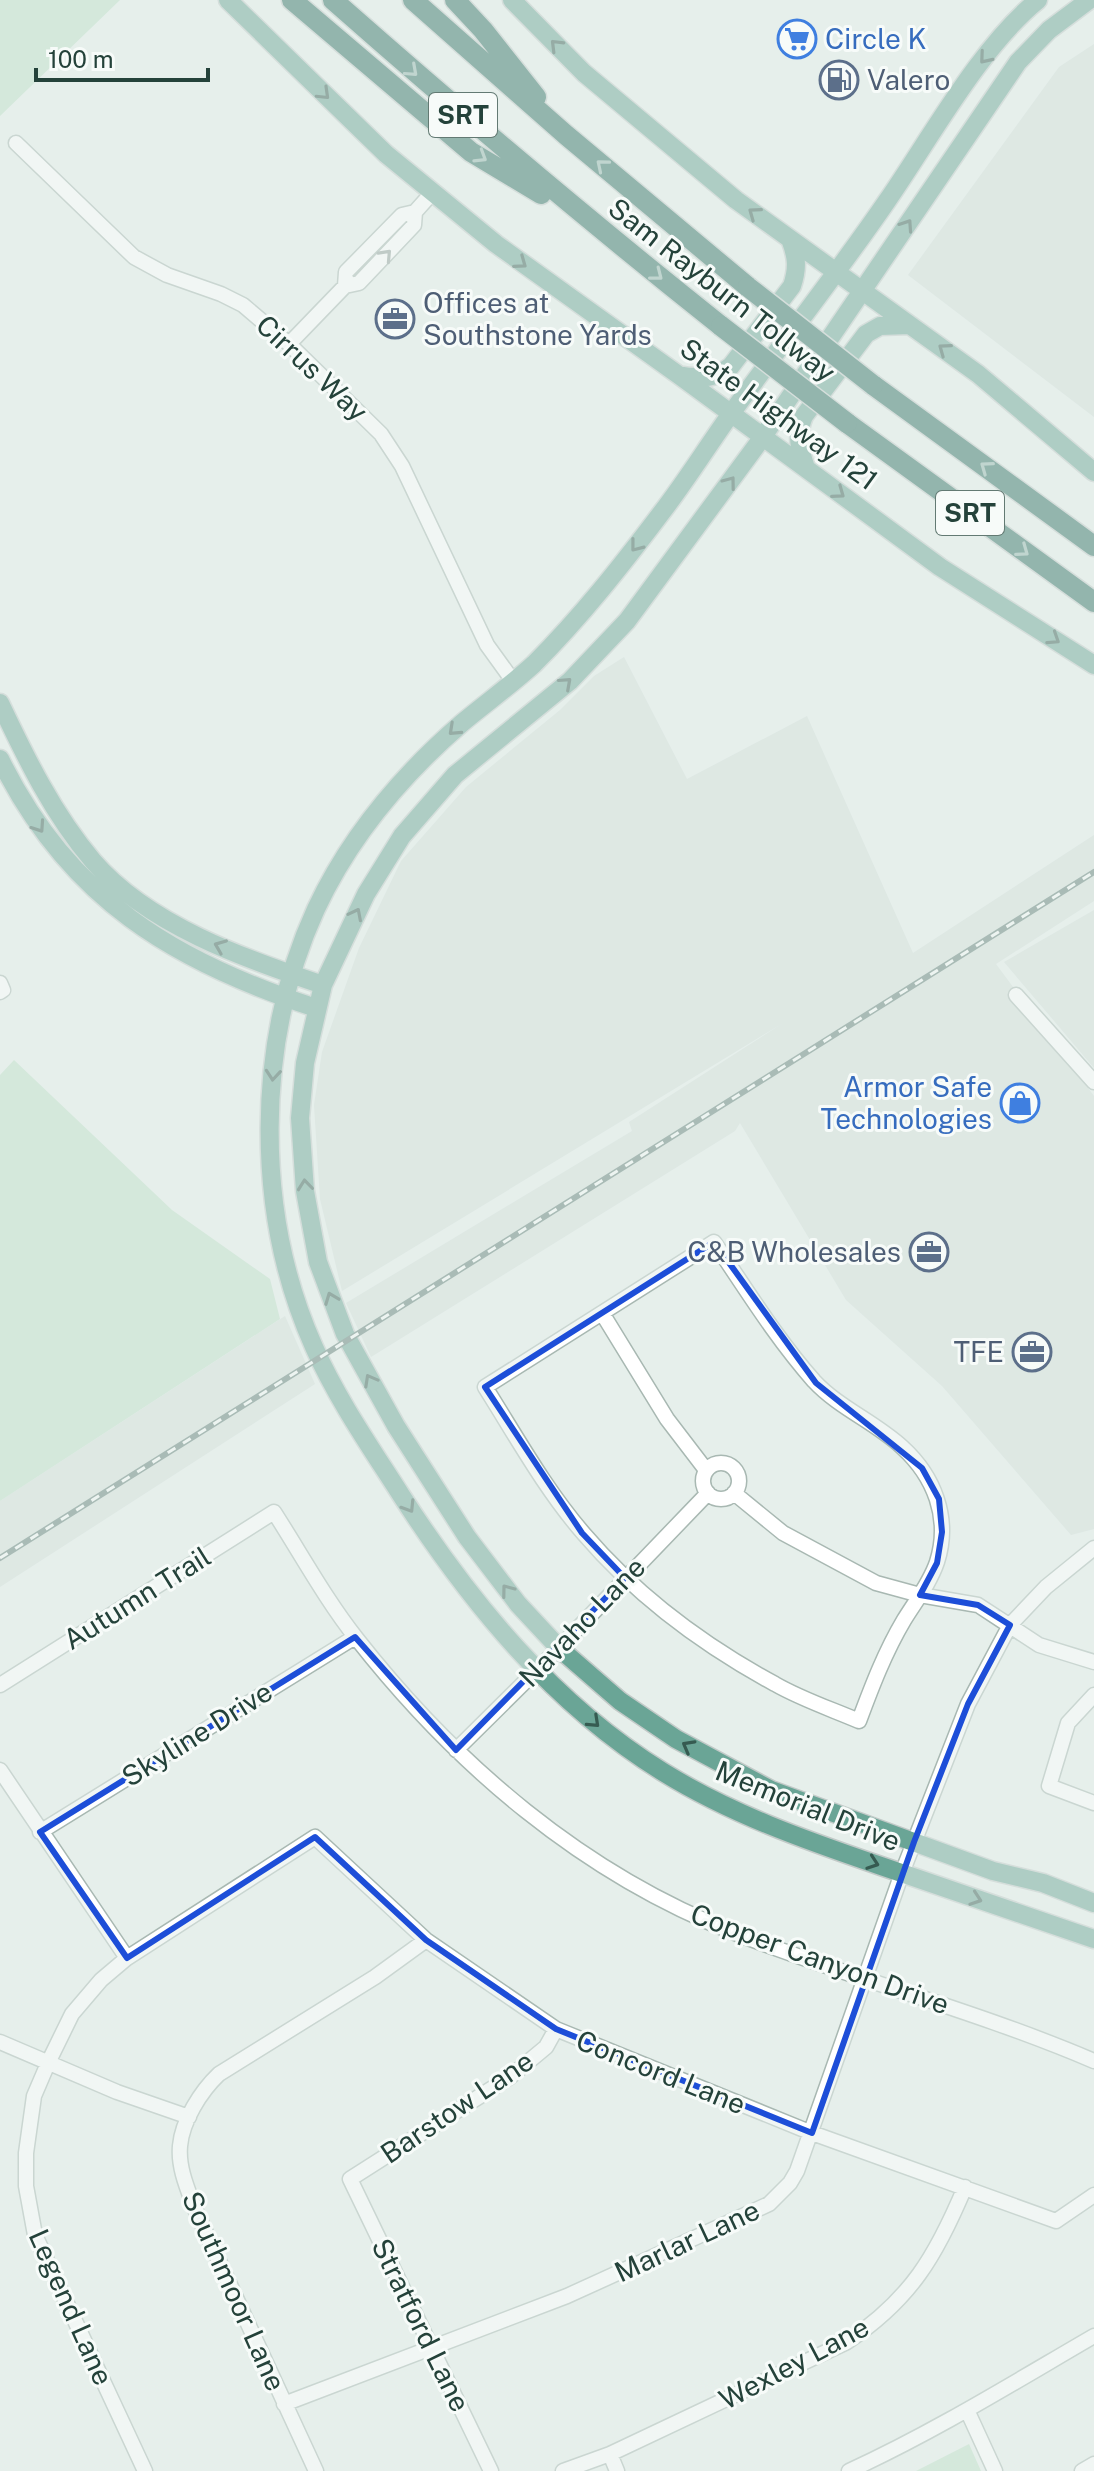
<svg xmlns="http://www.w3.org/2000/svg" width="1094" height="2471" font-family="'Public Sans',sans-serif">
<rect width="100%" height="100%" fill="#e6efeb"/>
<!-- built -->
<path fill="#d4dfda" d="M1094,44V417L908,275L1059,67Z
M624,657L687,779L807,716L913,953L1094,835V901L996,964L1094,1096V1529L1071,1535L942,1386L846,1300L740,1123L735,1131L371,1357L346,1303L632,1131L629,1122L783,1023L342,1291L320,1199L314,1105L322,1052L359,948L401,861L466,787L560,710L594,676Z
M1094,910V1068L1004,962Z
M285,1316L315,1384L0,1587V1501Z"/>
<!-- green -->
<path fill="#bfe0c8" d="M0,0H120L0,116Z
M14,1060L172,1210L270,1279L280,1319L0,1501V1075Z
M969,2444L981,2471H916Z"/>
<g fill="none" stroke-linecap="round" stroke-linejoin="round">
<defs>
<path id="minor" d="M16,143L134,257L167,275L221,294L243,305L289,344L381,434L402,466L487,645L513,681
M345,286L346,272L402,215L415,212L432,193
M289,344L345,286L359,283L414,225L415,212
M0,983L3,990L0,992
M1016,995L1094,1082
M714,1242C746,1289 776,1338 814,1381C839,1408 875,1422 902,1447C934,1476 951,1518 937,1562C930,1583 915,1602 904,1620C885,1652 872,1686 859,1721C831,1709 801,1699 775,1684C703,1645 637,1596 584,1534C545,1489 516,1436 485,1387Z
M602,1313L667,1419L706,1470
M703 1481a18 18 0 1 1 36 0a18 18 0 1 1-36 0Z
M734,1493L783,1533L876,1583L920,1595L978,1605L1039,1645L1094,1662
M0,1685L274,1512C301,1554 326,1600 357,1639C456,1765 583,1874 735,1933C853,1979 977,2011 1094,2061
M1094,1695L1068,1723L1049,1786L1094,1803
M456,1750L559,1648L708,1493
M0,1770L127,1958
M40,1832L355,1637
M0,2042L117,2092L189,2117
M284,2404L567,2296L769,2204L790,2183L797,2171L902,1873L968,1704L1010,1625L1046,1587L1094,1548
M967,2410L995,2471
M610,2454L617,2471
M145,2471L35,2235L26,2186V2153L34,2096L49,2061L72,2014L101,1980L127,1958L315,1837L426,1940L556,2029L812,2133L1056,2221L1094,2195
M316,2471L195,2209C188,2190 178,2168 180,2146C182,2121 201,2091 219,2074L375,1977L426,1940
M491,2471L350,2179L510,2077L546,2047L556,2029
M563,2471L610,2454L847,2342C911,2299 936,2256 965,2187
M849,2471C934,2432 1013,2383 1094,2336
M1082,2471L1094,2464"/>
<path id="major" d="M228,0L386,154L496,244L680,376L940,567L1094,665
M512,0L584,73L736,200L978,374L1094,472
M1038,0C980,47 930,139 887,201C837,274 782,343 730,415C707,447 686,481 662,512C622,565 581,617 534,664C511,685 486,703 462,723C402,775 350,836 316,909C255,1042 254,1213 314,1347C337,1399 371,1448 401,1495C470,1602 553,1704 663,1772C731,1814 805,1840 881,1866C952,1891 1023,1915 1094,1939
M1089,0L1049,30L1018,62L762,438L627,621L570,681L455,775L402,836L366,894L323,985L305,1063L300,1118L305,1191L318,1262L345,1334L396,1426L467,1537L518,1604L559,1648L620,1701L676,1739L771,1790L993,1871L1043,1883L1094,1903
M683,376C703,379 714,379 731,366L792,286C798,268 797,257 790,239
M806,468C799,448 796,436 804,416L866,334L880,326L910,325
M0,703C26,758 53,814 93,861C148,925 245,959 323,985
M0,759C68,898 174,962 316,1008"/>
<path id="highway" d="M292,0L471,152L541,194
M333,0C460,112 589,221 721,326
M413,0L566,135L748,287
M455,0L483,30L536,97
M873,385L1094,546
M847,423L1094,602"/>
</defs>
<!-- minor casing -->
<use href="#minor" stroke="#a8b8b2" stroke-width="17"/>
<!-- major casing -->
<use href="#major" stroke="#c2cac8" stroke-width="21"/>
<!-- highway casing -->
<use href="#highway" stroke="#c2cac8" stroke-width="23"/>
<!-- minor -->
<use href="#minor" stroke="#fff" stroke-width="14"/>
<!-- major -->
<use href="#major" stroke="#6aa596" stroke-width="18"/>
<!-- highway -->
<use href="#highway" stroke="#2f6f62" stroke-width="20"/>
<defs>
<path id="rail" d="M0,1558L1094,872"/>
</defs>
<!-- rail casing -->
<use href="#rail" stroke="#5f7d75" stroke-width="6"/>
<!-- rail -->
<use href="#rail" stroke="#f7fbf9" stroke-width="3" stroke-dasharray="9" stroke-linecap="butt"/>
<defs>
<path id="highway-bridge" d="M748,287L873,385
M721,326L847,423"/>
</defs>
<!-- highway-bridge casing -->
<use href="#highway-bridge" stroke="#c2cac8" stroke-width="23" stroke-linecap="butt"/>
<!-- highway-bridge -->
<use href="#highway-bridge" stroke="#2f6f62" stroke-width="20"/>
</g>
<!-- one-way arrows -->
<defs><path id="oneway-chevron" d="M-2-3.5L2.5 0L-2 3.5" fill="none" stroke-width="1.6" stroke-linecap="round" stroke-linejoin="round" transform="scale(2)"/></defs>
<g stroke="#365b51">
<use href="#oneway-chevron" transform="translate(556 45) rotate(-135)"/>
<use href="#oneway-chevron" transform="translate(985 58) rotate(130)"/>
<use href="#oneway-chevron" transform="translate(324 94) rotate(44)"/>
<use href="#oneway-chevron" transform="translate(754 213) rotate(-144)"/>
<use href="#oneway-chevron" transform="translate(907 225) rotate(-56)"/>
<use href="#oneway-chevron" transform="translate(521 263) rotate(36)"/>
<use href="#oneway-chevron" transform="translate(944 349) rotate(-144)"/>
<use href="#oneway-chevron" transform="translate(730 482) rotate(-53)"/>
<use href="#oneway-chevron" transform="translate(839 493) rotate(36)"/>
<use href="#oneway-chevron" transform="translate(636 546) rotate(128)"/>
<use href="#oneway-chevron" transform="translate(1054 639) rotate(33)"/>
<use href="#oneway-chevron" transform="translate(566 683) rotate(-42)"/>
<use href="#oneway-chevron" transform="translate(454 730) rotate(137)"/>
<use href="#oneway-chevron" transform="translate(39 827) rotate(56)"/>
<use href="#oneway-chevron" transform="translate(356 914) rotate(-63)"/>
<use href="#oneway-chevron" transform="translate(220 946) rotate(-158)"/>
<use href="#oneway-chevron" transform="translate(273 1075) rotate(95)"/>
<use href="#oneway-chevron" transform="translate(305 1185) rotate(-96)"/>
<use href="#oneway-chevron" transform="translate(331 1298) rotate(-111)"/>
<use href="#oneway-chevron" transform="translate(370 1380) rotate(-119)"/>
<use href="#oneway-chevron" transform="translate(409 1507) rotate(58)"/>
<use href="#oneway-chevron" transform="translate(507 1590) rotate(-127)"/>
<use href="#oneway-chevron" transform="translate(594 1722) rotate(43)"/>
<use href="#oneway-chevron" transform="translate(688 1746) rotate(-151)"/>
<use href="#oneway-chevron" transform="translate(873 1863) rotate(19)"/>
<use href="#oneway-chevron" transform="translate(976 1899) rotate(19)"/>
</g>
<g stroke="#93b5ae">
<use href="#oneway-chevron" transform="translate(412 71) rotate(42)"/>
<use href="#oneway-chevron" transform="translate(481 157) rotate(32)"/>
<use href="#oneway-chevron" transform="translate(602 165) rotate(-140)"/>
<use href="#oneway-chevron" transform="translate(657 275) rotate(38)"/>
<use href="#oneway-chevron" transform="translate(986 467) rotate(-144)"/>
<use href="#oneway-chevron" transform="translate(1023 551) rotate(36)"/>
</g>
<use stroke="#92a09c" href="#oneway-chevron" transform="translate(386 255) rotate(-47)"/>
<!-- marked area -->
<path d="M0 0H1094V2471H0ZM714,1242L816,1383L922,1468L939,1499L942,1532L937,1563L920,1595L978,1605L1010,1625L968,1704L914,1842L812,2133L556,2029L426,1940L315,1837L127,1958L40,1832L355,1637L456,1750L625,1578L582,1533L485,1387Z" fill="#e6efeb" fill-opacity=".55" fill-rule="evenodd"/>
<path fill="none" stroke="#1d4ed8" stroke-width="6" stroke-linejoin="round" d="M714,1242L816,1383L922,1468L939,1499L942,1532L937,1563L920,1595L978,1605L1010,1625L968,1704L914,1842L812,2133L556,2029L426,1940L315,1837L127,1958L40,1832L355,1637L456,1750L625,1578L582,1533L485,1387Z"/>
<!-- icons -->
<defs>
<symbol id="supermarket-ring" viewBox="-11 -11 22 22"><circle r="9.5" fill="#f7fbf9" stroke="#3f7fe0" stroke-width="1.5"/><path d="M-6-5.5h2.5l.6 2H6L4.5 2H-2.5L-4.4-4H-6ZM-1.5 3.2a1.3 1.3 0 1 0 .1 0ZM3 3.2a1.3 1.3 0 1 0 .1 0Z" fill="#3f7fe0"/></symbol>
<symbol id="fuel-ring" viewBox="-11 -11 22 22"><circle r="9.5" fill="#f7fbf9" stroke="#5c6f8a" stroke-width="1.5"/><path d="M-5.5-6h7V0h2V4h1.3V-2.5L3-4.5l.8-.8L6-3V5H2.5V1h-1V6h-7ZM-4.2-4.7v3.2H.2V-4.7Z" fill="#5c6f8a"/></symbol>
<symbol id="office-ring" viewBox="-11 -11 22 22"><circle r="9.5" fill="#f7fbf9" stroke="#5c6f8a" stroke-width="1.5"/><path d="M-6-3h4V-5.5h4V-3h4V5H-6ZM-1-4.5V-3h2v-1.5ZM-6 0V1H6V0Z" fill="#5c6f8a"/></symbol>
<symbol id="shop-ring" viewBox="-11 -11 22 22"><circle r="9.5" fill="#f7fbf9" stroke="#3f7fe0" stroke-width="1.5"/><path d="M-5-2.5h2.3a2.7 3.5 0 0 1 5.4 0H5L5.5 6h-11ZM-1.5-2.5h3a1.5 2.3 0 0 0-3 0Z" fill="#3f7fe0"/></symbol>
</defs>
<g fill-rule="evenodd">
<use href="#supermarket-ring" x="775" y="17" width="44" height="44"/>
<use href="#fuel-ring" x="817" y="58" width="44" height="44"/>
<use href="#office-ring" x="373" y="297" width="44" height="44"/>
<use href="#shop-ring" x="998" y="1081" width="44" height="44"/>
<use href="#office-ring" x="907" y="1230" width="44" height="44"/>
<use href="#office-ring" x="1010" y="1330" width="44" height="44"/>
</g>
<g text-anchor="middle" stroke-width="6" stroke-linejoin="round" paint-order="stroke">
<!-- shield labels -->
<g fill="#f7fbf9" stroke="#637a73" stroke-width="2">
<rect x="429" y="93" width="68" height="44" rx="6"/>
<rect x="936" y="491" width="68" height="44" rx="6"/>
</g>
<g font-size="26" font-weight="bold" fill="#24423a">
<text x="463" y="124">SRT</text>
<text x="970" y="522">SRT</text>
</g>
<!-- shop labels -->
<g font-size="28" fill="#366cbe" stroke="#f7fbf9" text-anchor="start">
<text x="825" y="49">Circle K</text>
<text x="992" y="1097" text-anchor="end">Armor Safe<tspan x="992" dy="32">Technologies</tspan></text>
</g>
<!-- service labels -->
<g font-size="28" fill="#4e5e75" stroke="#f7fbf9" text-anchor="start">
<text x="867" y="90">Valero</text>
<text x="423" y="313">Offices at<tspan x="423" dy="32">Southstone Yards</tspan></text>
<text x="901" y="1262" text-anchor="end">C&amp;B Wholesales</text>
<text x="1004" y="1362" text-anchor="end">TFE</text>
</g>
<!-- street labels -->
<g font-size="28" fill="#24423a" stroke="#f7fbf9">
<text transform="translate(722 290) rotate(38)" y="10">Sam Rayburn Tollway</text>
<text transform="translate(312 368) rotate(43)" y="10">Cirrus Way</text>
<text transform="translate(779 414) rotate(36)" y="10">State Highway 121</text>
<text transform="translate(137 1598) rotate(-32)" y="10">Autumn Trail</text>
<text transform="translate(582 1622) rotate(-46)" y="10">Navaho Lane</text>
<text transform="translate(197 1734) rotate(-32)" y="10">Skyline Drive</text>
<text transform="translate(808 1806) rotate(22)" y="10">Memorial Drive</text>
<text transform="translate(820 1959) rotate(20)" y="10">Copper Canyon Drive</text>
<text transform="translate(661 2072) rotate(22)" y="10">Concord Lane</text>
<text transform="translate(457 2107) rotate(-34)" y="10">Barstow Lane</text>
<text transform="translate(687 2241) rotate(-25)" y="10">Marlar Lane</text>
<text transform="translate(234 2291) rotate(66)" y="10">Southmoor Lane</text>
<text transform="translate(71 2307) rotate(66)" y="10">Legend Lane</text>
<text transform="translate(421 2325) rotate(64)" y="10">Stratford Lane</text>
<text transform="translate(794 2363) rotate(-28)" y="10">Wexley Lane</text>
</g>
</g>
<!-- scale -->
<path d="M36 68v12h172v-12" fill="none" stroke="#24423a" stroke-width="4"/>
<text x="48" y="68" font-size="24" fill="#24423a" stroke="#f7fbf9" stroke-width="6" paint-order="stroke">100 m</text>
</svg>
